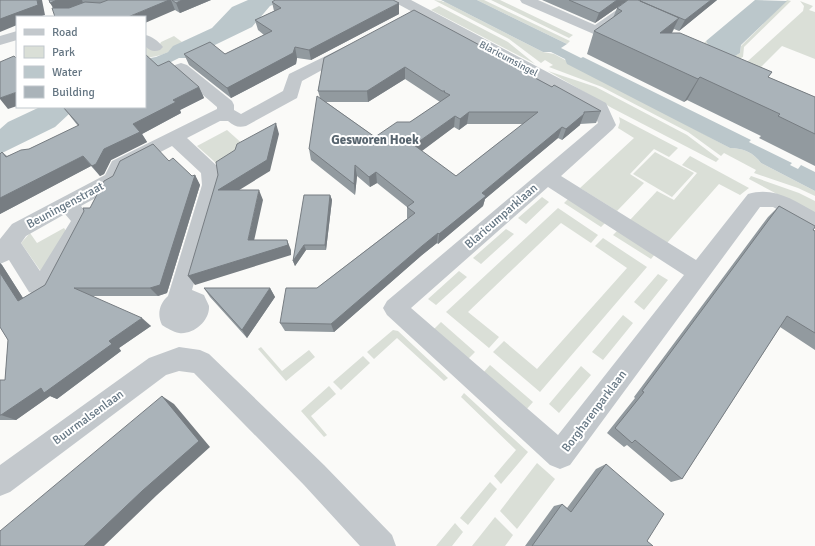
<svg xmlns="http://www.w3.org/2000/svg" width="815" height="546" font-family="Signika,sans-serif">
<rect width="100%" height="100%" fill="#fafaf8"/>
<!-- green -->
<path fill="#dadfd7" d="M434,0L443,1L442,2H445L543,52L554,54L730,148C743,148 754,153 761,163L815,191V196L798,188L754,173L756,170L724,153L721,156L688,132L602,87L549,67L553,65L545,60L541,63L509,39Z
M477,0H484L570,41L567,44Z
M491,0H500L573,35L569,38Z
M787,0L791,1L744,47L743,57L730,63L711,54L704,43L706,41L713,54L729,60L740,53L741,46Z
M800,1L813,6L809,10L815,12V59L782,46L755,73L738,70L803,11L804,6Z
M439,6L508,42L535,64L431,10Z
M174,36L182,42C175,45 173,49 168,52C159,57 152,56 145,59V46L160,44L161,42Z
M548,71L596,87L687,135L719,159L716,162L612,108Z
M619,117L678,148L669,157L654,149L630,174L644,183L617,211L580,188L634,138L618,128L620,122Z
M227,130L245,146L216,163L197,146Z
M655,152L694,173L672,197L633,174Z
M690,156L749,188L740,195L719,184L667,243L630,220L657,191L674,200L697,173L682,165Z
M751,176L799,193L815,201V213L814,214L749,179Z
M542,197L549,202L526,224L518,218Z
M569,198L606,222L601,227L564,203Z
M558,208L598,235L591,243L561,223L468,312L499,337L489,348L446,312Z
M64,228L66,231L42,273L21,243L30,233L37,243Z
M506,229L514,234L481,264L473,258Z
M619,229L656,253L651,259L613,235Z
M603,238L647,267L540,392L493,352L504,341L537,369L627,268L595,246Z
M459,271L467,277L436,305L428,299Z
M658,274L668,280L644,310L634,302Z
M623,315L633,323L603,360L592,352Z
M441,322L475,352L468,359L434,329Z
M393,330L398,331L448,378L444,381L397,338L374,359L367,352Z
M261,347L282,371L309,350L315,357L286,381L258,349Z
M363,356L370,363L341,390L333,382Z
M490,365L533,402L525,411L483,373Z
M581,366L591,375L559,413L549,404Z
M329,386L336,394L311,416L327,435L324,437L301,411Z
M464,393L528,452L501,484L494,476L516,450L461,397Z
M537,463L555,479L517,529L500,511Z
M490,482L497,489L468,525L460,518Z
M495,517L513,535L505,546H472Z
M455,523L463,532L452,546H436Z"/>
<!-- water -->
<path fill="#bbc7cb" d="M248,0H284L270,6L252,27L188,58H179L165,65L163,70L145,59L156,57L168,52L173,46L212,28L232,7Z
M441,0H477L567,44L561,48L581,58L583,57L751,140L749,142L792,163L790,165L798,169L801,165L815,172V191L761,163C754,153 743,148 730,148L567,64L565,59L551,52H543Z
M755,0L787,1L741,45L740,53L729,60L713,54L706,41Z
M40,107H83L69,114L55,127L0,154V129L8,122Z"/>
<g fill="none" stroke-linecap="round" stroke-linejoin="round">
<!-- minor -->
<path fill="#c3c8cc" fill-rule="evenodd" d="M394,0H411L606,103L616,125L613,129L561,176L696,260L748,194C773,186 794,200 815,212V229L773,207H760L570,465L560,469L550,465L387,315L383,308L387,301L598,123L593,110L396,3ZM548,187L684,275L558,435L411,308Z
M520,0H538L595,25L631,0H647L601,34L596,35L522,3Z
M17,31V40L0,45V36Z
M145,35C152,36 158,41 163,47L160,50C154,52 150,51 145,46Z
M350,44L355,46L358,49L355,52L302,81L297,98L246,126C238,128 234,126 228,121H220L187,138L217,166L219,171L222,185L192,290L204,295C205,298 208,303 209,306C210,321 193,335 179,333C173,332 167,328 162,325C157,315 159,304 168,296L202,185L201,173L172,146L126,170L119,185L81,206L92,220L58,283L45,292L37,295L29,292L9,260L0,264V239L12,224L105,175L112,161L217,109V107L175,71L173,68L175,65L181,63L187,65L232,101L234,105V110L241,114L283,91L289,74ZM65,214L71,221L40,271L21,243L26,236Z
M179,347L200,350L209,354L324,465L392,535L396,546H360L304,485L194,373L179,371L166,375L10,492L0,496V465L149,358Z"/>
</g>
<!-- wall -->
<path fill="#929a9f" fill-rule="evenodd" d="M49,0H211L180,13L175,10L53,8Z
M542,0H628L595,23Z
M641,0H717L679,31L674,29L672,33L772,72L768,77L815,97V166L759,138L761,136L687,100L684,102L587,54L594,31L613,18L617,8Z
M272,2L399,14L311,60L297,58L296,64L231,98L189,65L184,54H225L264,35L258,30L255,20L274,11Z
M324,58L500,59L552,87L601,111L596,123L580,124V125L562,140L558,138L485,199L483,206L438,244L437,243L422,255L334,332L285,331L280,323L317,288L408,218H407V207L377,183L370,187L357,176L355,195L311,160L309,149L320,98L318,91ZM405,79L440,102L410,122L375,137L326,102H368ZM467,124H523L456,176L421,151L454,127L459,130Z
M158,66L199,87L204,98L180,110L181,113L142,134L147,142L111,160L104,174L100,176L91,166L0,214V154L2,152L7,156L29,149L78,126L63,107Z
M169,161L192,176L195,175L200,185L167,293L158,296H92L151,326L119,348L121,351L57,399L50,396L16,420H0V380H5L8,340L0,327V263L2,265L23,298L45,285L90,208Z
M330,195L332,200L326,250H306L295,266L293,261Z
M779,206L815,231V350L780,327L682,479L671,482L627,445L624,447L607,433L635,398L634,397L768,217Z
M204,288H270L275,297L247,338L210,297Z
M606,464L647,541L653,546H525L554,506L562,504L567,508L596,469Z"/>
<!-- shaded-wall -->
<path fill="#777d82" d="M37,0H42L45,15L39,17H17V25L0,32V19Z
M57,0H82L83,3L57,13L50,3Z
M169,0H171L175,10L145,23V17H128Z
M182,0H211L180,13L176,3Z
M617,0H628L595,23L599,13Z
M711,0H717L679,31L685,20Z
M399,3V14L311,60L309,50Z
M679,18L668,40L660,33Z
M295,47L297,58L296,64L231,98L227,88Z
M405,67V79L368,102L367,91Z
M700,77L687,100L684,102L698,79Z
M199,87L204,98L180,110L181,113L142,134L147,142L111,160L104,174L100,176L92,166L104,149L133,124L173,100Z
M17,92V106L8,109L0,99V98Z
M469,112L467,124L459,130L460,119Z
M584,114L580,125L562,140L566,129Z
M455,116L454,127L414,157V145Z
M276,123L279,134L270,171L223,200L218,190Z
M562,127L558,138L485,199L483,206L438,244L439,234L482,193Z
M83,156L91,166L0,214V198Z
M355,165L357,176L355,195L354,184Z
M376,172L377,183L370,187L369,177Z
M195,175L200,185L167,293L158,296L150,288Z
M259,190L263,200L252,250L248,240Z
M330,195L332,200L326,250L325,245Z
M438,233L437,243L422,255L334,332L331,324L422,246Z
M287,240L291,250V255L195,285L188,276Z
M304,245L306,250L295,266L293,261Z
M0,263L2,265L30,309L18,301L0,273Z
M270,288L275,297L247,338L242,330Z
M142,318L151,326L119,348L121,351L57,399L50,396L16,420L1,415Z
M162,396L174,404L210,447L157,495L104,546H84Z"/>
<!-- building -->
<path fill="#aab3b9" stroke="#777d82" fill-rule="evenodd" d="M0,0H37L38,5L0,19Z
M49,0H57L50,3Z
M108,0H169L128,17H55L52,8H69L85,2L100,3Z
M172,0H182L176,3Z
M275,0H393L399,3L309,50L295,47L293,53L227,88L184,54L210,42L225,54L272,31L255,20L281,8L272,2Z
M569,0H617L599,13Z
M628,0H638L679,18L660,33H680L772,72L768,77L815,97V134L778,116L780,114L700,77L698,79L594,31L622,11L617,8Z
M641,0H711L685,20L640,1Z
M414,10L500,56L498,58L552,87L554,85L601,111L584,112V114L566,129L562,127L482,193L486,196L439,234L438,233L422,246L331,324L280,323L286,288H317L415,213L407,207L414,202L376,172L369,177L355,165L354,184L309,149L317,96L375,137L397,122H410L450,95L444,92L445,91H442L405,67L367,91H318L324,58ZM469,112H538L456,176L414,145L455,116L460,119Z
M145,54L158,66L169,61L199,87L173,100L176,102L133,124L140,132L104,149L96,164L92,166L83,156L0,198V154L2,152L6,157L21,150L29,149L79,125L63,107H145Z
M14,56L17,59V92L0,98V62Z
M276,123L267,160L218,190H259L248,240H287L288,245L188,276L218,175L216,162L235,150L237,144Z
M153,144L169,161L173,158L192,176L195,175L160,285L150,288H74L142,318L109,341L112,344L44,393L41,388L1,415H0V380H5L8,340L0,327V273L18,301L45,285L84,211L83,208H90L104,181L113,176L120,161Z
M304,195H330L325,245H304L293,261Z
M779,206L815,226V227L813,230L815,231V333L787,316L682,479L635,440L632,443L615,428L644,392L642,391Z
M204,288H270L242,330Z
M162,396L199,441L142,491L84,546H0V531Z
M606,464L664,514L647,541L653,546H532L562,504L571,512Z"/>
<g text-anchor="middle" stroke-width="4" stroke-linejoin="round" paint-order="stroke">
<!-- far-street labels -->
<g font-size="10" fill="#657683" stroke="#fff">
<text transform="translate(509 58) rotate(28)" y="4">Blaricumsingel</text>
</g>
<!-- street labels -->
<g font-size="12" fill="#657683" stroke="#fff">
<text transform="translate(65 205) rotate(-28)" y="4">Beuningenstraat</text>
<text transform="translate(501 216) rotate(-41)" y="4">Blaricumparklaan</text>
<text transform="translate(594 411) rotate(-53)" y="4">Borgharenparklaan</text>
<text transform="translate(88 417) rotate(-36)" y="4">Buurmalsenlaan</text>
</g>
<!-- neighbourhood labels -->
<g font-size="13" font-weight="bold" fill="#57646e" stroke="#fff">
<text x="375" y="144">Gesworen Hoek</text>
</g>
</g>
<!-- legend -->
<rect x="16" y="16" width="130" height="92" fill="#ffffff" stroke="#c1c8cd"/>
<rect x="24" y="29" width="20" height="6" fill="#c3c8cc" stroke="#c1c8cd"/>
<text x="52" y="36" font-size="12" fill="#657683">Road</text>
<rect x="24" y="46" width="20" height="12" fill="#dadfd7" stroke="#c1c8cd"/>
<text x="52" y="56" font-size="12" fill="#657683">Park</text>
<rect x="24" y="66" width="20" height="12" fill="#bbc7cb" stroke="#c1c8cd"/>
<text x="52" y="76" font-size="12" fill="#657683">Water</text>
<rect x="24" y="86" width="20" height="12" fill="#aab3b9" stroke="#c1c8cd"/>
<text x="52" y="96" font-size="12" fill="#657683">Building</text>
</svg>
